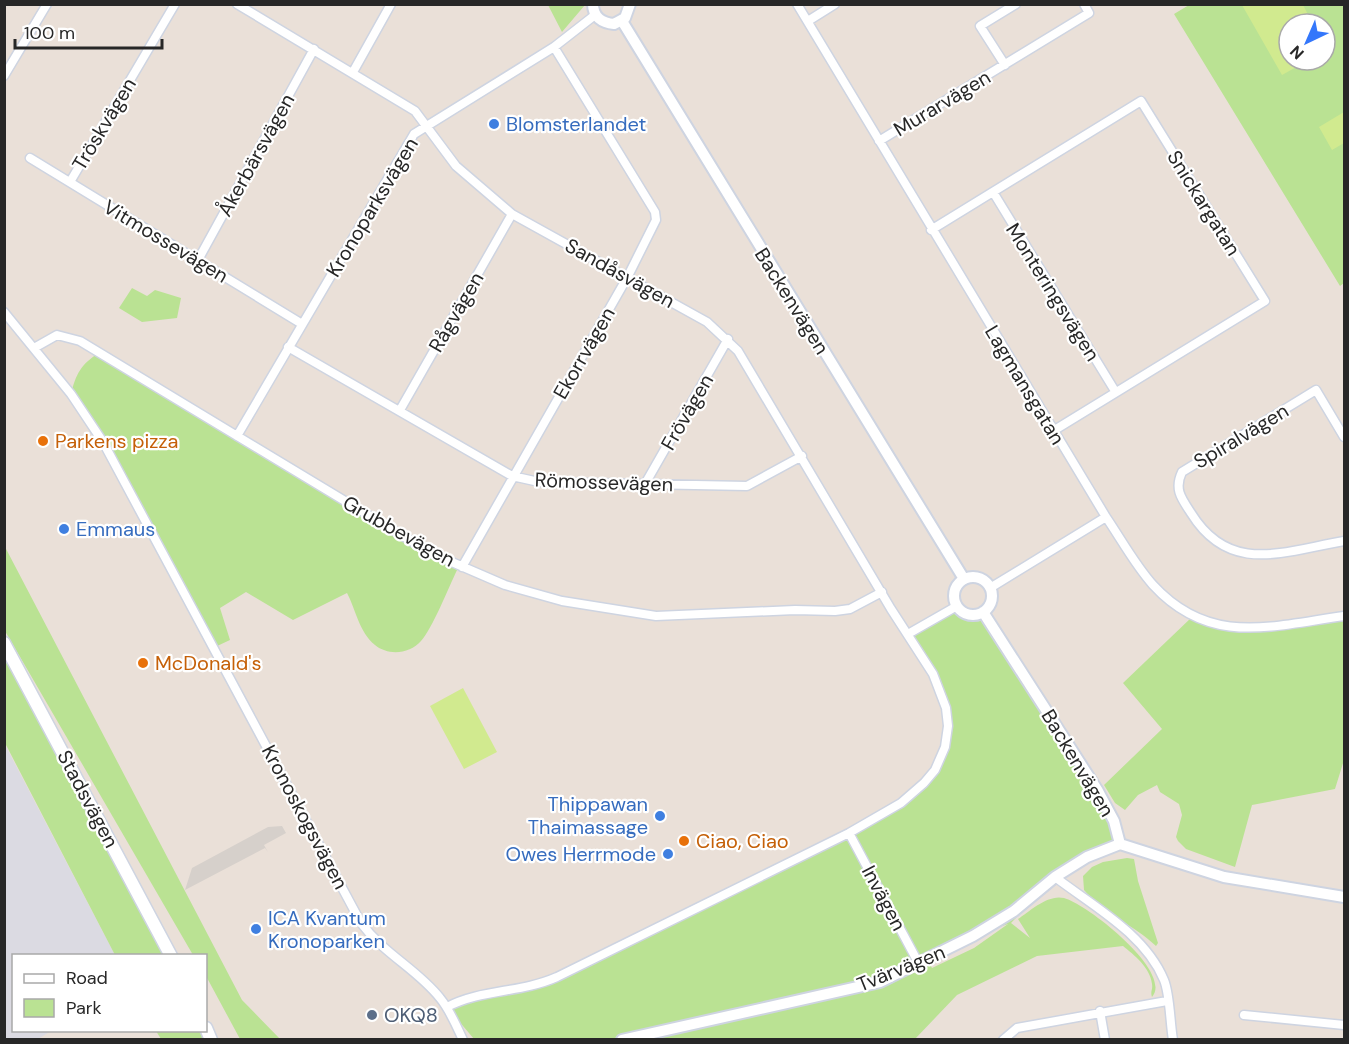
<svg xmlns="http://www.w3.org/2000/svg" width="1349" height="1044" font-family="'DM Sans',sans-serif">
<rect width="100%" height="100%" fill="#eae0d8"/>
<!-- industrial -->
<path fill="#dbdae2" d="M4,743L115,955L14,956V1030L51,1031L38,1039H5Z"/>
<!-- green -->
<path fill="#bae293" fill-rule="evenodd" d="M548,5V4L585,5L562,32Z
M1189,5H1344V283L1340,286L1174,14ZM1289,24H1325V60H1289Z
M132,288L147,296L155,290L181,298L177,318L142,322L119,308Z
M99,353L457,570C449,587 432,629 421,641C410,654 388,656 375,645C359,632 356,610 347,593L293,620L246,592L220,608L230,640L215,647L71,394C76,374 81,364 99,353Z
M4,545L242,1000L280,1039H240L206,976V956L193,955L5,631Z
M957,606L971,615L983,612L1098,791L1120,844L1055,877L1011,923L1030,938L1018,919C1030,911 1048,894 1064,898C1087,904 1174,972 1152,997C1150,991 1153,990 1152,984C1150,967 1134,955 1123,946L1037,956L957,995L915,1039H474L447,1007L535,987L849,833L924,783L945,747L946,708L908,634ZM1008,924L974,948L932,968L927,960L973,936Z
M1344,616V760L1335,789L1252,805L1235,867L1186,849L1178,841L1176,837L1182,815L1179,804L1160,792L1157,785L1138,795L1125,810L1115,803L1104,785L1162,729L1123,683L1192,617L1258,628Z
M4,643L171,955H115L5,743Z
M1127,858L1134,859L1138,881L1158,943L1156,946C1134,925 1104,914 1084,890L1083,876L1092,867L1103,862Z
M206,1030L211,1039H161L156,1031Z"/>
<!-- pitch -->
<path fill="#d1ea8f" d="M1242,5H1303L1313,24H1289V60H1309L1282,75Z
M1344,112V143L1332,150L1319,127Z
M463,688L497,752L464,769L430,706Z"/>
<!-- plaza -->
<path fill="#d6d0cb" d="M282,826L286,833L264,845L268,852L265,848L185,890L192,868L268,827Z"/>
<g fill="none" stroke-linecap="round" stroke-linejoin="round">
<defs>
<path id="minor" d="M237,4L415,111L456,166L512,214L707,322L738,351L891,609L933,674L946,708L948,726L945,747L935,770L924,783L901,803L849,833L557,977C521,993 481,989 447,1007
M797,4L1106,517C1121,539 1135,565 1153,585C1210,647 1271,626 1344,616
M808,21L835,4
M1005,65L980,26L1016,4
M353,72L391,4
M4,76L47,4
M879,141L1089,13L1084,4
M30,158L302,324
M70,182L175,4
M993,192L1115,391
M931,230L1141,101L1265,301L1053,431
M198,260L314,49
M4,312L71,394L103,442L361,923C385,955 417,969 440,998C450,1010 456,1025 463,1040
M288,347L512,476L539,482L747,486L802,456
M34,348L57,335L80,341L431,553L505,585L562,601L656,616L795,610L835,611L850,609L882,592
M400,410L512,214
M237,436L414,134L554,47L595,15
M1344,437L1316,390L1182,472C1174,489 1181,498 1191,513C1230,576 1284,551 1344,541
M645,484L728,339
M462,567L628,276L656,220L655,212L554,47
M990,588L1106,517
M908,634L957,606
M849,833L919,964
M1055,877C1093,906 1145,934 1164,980C1170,994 1170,1023 1173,1040
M1100,1011L1105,1040
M1244,1015L1344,1025
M1003,1040L1017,1028L1167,1001"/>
<path id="tertiary" d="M593,4C593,17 602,23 614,24L625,18L630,4
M622,21L964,579
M954 596a19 19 0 1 1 38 0a19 19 0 1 1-38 0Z
M983,612L1098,791L1114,821L1120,844
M1120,844L1224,877L1344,897
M622,1040L880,982L973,936L1014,911L1055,877L1087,857L1120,844"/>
<path id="secondary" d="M4,643L171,956
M206,1028L211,1040"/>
</defs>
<!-- minor casing -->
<use href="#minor" stroke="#ced4e1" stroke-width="11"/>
<!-- tertiary casing -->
<use href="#tertiary" stroke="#ced4e1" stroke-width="14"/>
<!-- secondary casing -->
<use href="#secondary" stroke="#ced4e1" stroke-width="15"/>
<!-- minor -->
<use href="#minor" stroke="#fff" stroke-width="8"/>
<!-- tertiary -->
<use href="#tertiary" stroke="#fff" stroke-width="10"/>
<!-- secondary -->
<use href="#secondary" stroke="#fff" stroke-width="12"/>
</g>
<!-- markers -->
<g fill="#3f7fe0" stroke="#fff" stroke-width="2">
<circle cx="494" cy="124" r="6"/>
<circle cx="64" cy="529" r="6"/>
<circle cx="660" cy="816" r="6"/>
<circle cx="668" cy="854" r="6"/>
<circle cx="256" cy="929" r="6"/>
</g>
<g fill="#e8710a" stroke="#fff" stroke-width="2">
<circle cx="43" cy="441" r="6"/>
<circle cx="143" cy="663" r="6"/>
<circle cx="684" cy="841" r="6"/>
</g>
<circle fill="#5c6f8a" stroke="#fff" stroke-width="2" cx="372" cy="1015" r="6"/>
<g text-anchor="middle" stroke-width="4.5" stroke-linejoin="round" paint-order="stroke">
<!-- street labels -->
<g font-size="20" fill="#272727" stroke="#fff">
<text transform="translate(942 103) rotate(-31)" y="7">Murarvägen</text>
<text transform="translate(104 124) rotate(-59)" y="7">Tröskvägen</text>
<text transform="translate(256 155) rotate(-61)" y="7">Åkerbärsvägen</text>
<text transform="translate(1204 203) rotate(58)" y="7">Snickargatan</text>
<text transform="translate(372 207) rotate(-59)" y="7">Kronoparksvägen</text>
<text transform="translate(166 241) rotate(31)" y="7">Vitmossevägen</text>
<text transform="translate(620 273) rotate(29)" y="7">Sandåsvägen</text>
<text transform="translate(1053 292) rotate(58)" y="7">Monteringsvägen</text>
<text transform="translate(792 301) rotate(58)" y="7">Backenvägen</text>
<text transform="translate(456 312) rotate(-60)" y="7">Rågvägen</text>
<text transform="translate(584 353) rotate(-60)" y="7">Ekorrvägen</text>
<text transform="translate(1025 385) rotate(59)" y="7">Lagmansgatan</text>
<text transform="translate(687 412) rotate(-60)" y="7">Frövägen</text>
<text transform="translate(1241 436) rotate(-31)" y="7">Spiralvägen</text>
<text transform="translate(604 482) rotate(2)" y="7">Römossevägen</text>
<text transform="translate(399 531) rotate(29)" y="7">Grubbevägen</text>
<text transform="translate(1078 763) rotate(59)" y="7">Backenvägen</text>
<text transform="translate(88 799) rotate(62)" y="7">Stadsvägen</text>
<text transform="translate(305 817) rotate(62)" y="7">Kronoskogsvägen</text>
<text transform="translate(884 898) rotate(62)" y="7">Invägen</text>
<text transform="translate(901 968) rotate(-22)" y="7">Tvärvägen</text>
</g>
<!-- shop labels -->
<g font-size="20" fill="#366cbe" stroke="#fff" text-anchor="start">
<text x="506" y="131">Blomsterlandet</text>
<text x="76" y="536">Emmaus</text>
<text x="648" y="811" text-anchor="end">Thippawan<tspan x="648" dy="23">Thaimassage</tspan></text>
<text x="656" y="861" text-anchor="end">Owes Herrmode</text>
<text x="268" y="925">ICA Kvantum<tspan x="268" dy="23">Kronoparken</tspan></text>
</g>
<!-- food labels -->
<g font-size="20" fill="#c56008" stroke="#fff" text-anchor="start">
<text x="55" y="448">Parkens pizza</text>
<text x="155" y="670">McDonald's</text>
<text x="696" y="848">Ciao, Ciao</text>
</g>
<!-- service labels -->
<g font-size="20" fill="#4e5e75" stroke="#fff" text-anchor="start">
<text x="384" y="1022">OKQ8</text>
</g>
</g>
<!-- border -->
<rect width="1349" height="1044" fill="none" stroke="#272727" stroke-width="12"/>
<!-- legend -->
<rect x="12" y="954" width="195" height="78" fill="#ffffff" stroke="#a9a9a9" stroke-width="1.5"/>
<rect x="24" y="974" width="30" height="9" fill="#ffffff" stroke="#a9a9a9" stroke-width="1.5"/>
<text x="66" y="984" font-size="18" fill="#272727">Road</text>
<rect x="24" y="999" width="30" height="18" fill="#bae293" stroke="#a9a9a9" stroke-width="1.5"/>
<text x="66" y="1014" font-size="18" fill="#272727">Park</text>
<!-- north arrow -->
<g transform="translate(1307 42) rotate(224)"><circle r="28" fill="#ffffff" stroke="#a9a9a9" stroke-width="1.5"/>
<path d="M0-4.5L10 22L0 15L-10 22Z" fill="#3477fb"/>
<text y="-9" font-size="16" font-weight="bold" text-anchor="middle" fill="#272727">N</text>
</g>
<!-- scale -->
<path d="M15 39v9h147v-9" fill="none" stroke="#272727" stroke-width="3"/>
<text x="24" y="39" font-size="18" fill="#272727" stroke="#ffffff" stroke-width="4.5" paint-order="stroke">100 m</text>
</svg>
